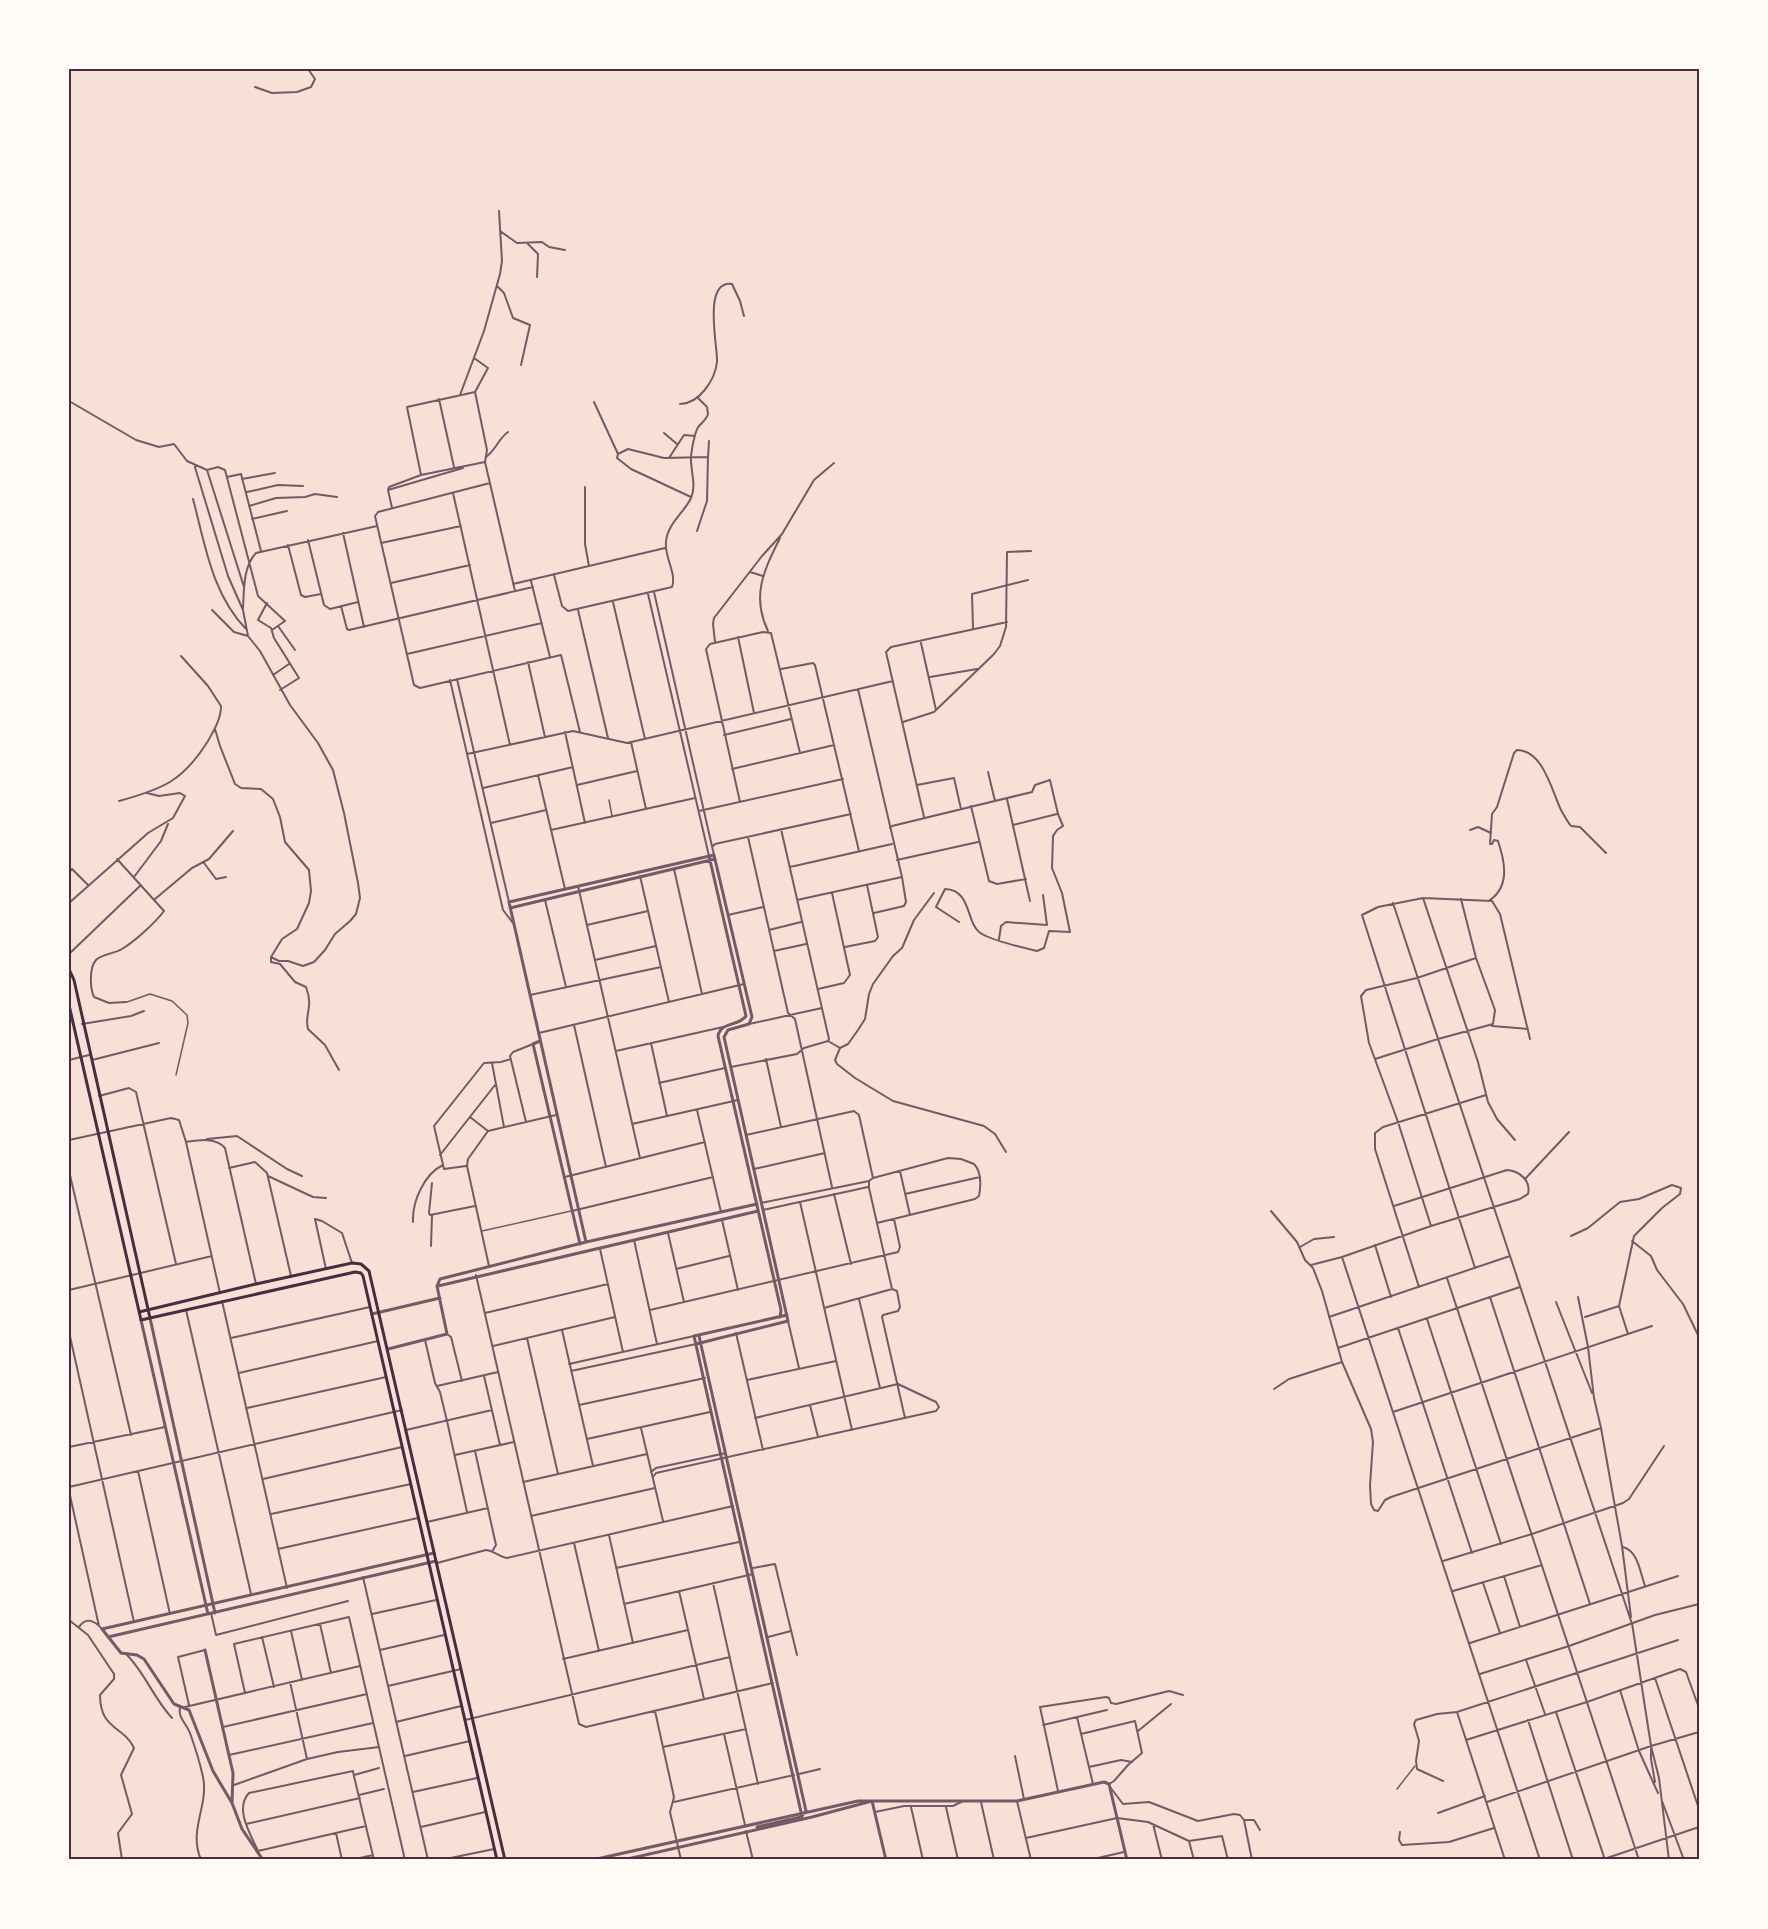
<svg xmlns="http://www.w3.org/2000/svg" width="1768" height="1929" font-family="'Fira Sans Condensed',sans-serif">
<rect width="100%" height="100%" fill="#f7e1d7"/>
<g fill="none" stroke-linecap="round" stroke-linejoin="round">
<!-- service -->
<path stroke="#755966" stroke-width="1.5" d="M609,800L612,816
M127,1002L150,994L172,1001L187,1015L188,1023L176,1075"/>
<!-- pedestrian -->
<path stroke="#755966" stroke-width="1.5" d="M482,1231L571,1211
M1397,1789L1415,1766"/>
<!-- minor -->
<path stroke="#755966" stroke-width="2" d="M255,87L272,93L297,92L311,87L315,79L308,69
M500,231L517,243L542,242L549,247L565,250
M527,243L538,254L537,277
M497,286L504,293L513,318L530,325L521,365
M474,358L488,368L475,392
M475,392L487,450L485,462L515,591
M460,395L484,331L500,274L502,261L499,211
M439,399L454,467
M69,401L136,440L159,447L174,444L187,461L207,470L218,467L225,470L258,596L285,621L272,630
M594,402L618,454L617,458L631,469L691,497
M680,404C699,404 715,380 717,362C718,347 702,280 732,284L740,301L744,316
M664,433L677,444
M618,454L628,449L664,458L708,457L707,501L697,531
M486,457C496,450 498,439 508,432
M708,457L709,441
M669,458L684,435L695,436
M194,464L228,576L243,610L248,636L260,651L290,705L318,743L333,770L344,813L358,883L360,898L356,914L350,921L335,934L325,950L314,962L303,966L288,961H279L271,957
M207,470L244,587
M421,475L407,407L475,392
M227,477L241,474L261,551
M242,479L275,473
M490,483L378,512L375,516L414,685L420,688L561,655L580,732
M585,487V544L589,566
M388,490L463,468
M247,492L278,485L303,486
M453,493L510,745
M193,499C205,544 212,595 247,630
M249,506L276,498L305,497L315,494L337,497
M392,508L388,490L389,487L421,475L485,462
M252,519L287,511
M343,533L364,627
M308,540L324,605L330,609L358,602
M381,543L461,526
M288,545L301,595L305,597L321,594
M750,572L763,576
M554,575L562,606L568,611L672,587C677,573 664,557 666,542C667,524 684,513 691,498C697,485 690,470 691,456C692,448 694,437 697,429C700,423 706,421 708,414L707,407L698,398
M531,581L550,657
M391,583L470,565
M513,584L665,548
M654,592L714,855
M648,594L709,856
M613,602L645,739
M267,603L258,620L271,628L274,638L299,678L280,690
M341,606L347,629L349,630L533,587
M243,609C244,591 243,566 256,553L377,526
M212,610L234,632L248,636
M578,610L608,738
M278,626L295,650
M973,629L972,594L1028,580
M768,631C751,596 764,570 780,538
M738,637L754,713
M715,642L713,624L714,618L762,556L782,534L814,480L834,463
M921,643L936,710
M407,654L542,623
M528,662L545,737
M781,669L813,663L815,665L859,851
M273,675L289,664
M930,677L977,669
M457,679L509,902
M450,680L503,910L513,923
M858,689L902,877L906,902L904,906L874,913
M903,722L934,712L994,654L1000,646L1006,627L1007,552L1031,551
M215,729L220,746L235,784L241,788L261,789L273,799L280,817L285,842L309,870L311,891L309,903L297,929L282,939L271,957
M565,732L585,823
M724,735L791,719
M631,742L646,809
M467,754L573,731L627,743L893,681
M732,769L834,745
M988,772L995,801
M538,775L565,889
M577,785L637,771
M917,785L954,778L961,809
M483,788L573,767
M1007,799L1030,901
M119,801C163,789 183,781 208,741C214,730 221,719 221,706L208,686L181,656
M740,802L706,649L710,644L763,632L771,633L800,753
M971,806L989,881L997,884L1026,879
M699,811L843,779
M924,817L886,652L891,647L1007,622
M491,823L546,810
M1013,825L1057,814
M890,828L892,826L1032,792L1035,785L1050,780L1058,814L1063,826L1057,830L1053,836L1052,868L1062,893L1070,932L1049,931L1044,948L1037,951C1024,948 994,941 982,934C965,925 973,890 945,889L936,907L959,922
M551,830L695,798
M1470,830L1478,827L1491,833
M748,837L788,1013L795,1019L832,1187
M712,847L715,844L851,814
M117,859L164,911C156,922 134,942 122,949C114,954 102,954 96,960C89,968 90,988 94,997L109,1003L126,1002
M897,860L978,842
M204,863L216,879L226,877
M790,867L892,844
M674,869L702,994
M69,872L72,869L88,885
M640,876L669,1002
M134,877L161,841L168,824
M578,886L640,1158
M1423,898L1478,1062L1488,1102L1497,1119L1515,1140
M155,899L192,868L209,859L233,831
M545,900L566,987
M797,900L902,877
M1490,900C1510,886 1505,862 1498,841L1494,840L1492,844H1490L1492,814L1497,807L1514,753L1517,750C1543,750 1552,791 1561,810C1564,815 1567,821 1571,826L1580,827L1606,853
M69,903L148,833L173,818L185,796L180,793L159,796L147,793
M1393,903L1632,1624
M728,915L763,907
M587,925L648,911
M769,930L801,922
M999,939L1001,926L1006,922L1047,925L1043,895
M845,947L875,941L878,937L867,885
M774,951L806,944
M69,954L141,885
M271,957V962L280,964L295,982L306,987C314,1008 304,1014 308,1029L325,1045L339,1070
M595,960L656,946
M818,989L844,983L850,975L832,893
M530,995L661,967
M82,1024L131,1016L144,1011
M749,1024L822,1008
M574,1025L606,1167
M1492,1026L1528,1029
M539,1033L744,984
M828,1041L840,1048L835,1060L837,1064L855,1078L893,1101L984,1126L995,1134L1006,1152
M651,1043L667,1116
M840,1048L848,1044L858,1030L865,1019L869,994L873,984L893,956L902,948L914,920L934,893
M616,1051L723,1027
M766,1059L781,1127
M1375,1059L1438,1039L1493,1024L1495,1010L1476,958L1461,899
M69,1060L89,1055
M92,1060L159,1043
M492,1063L504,1127
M731,1067L797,1054L804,1048L828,1041L829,1039L781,829
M659,1083L725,1068
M99,1096L129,1088L136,1092L176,1264
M697,1110L721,1212
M470,1117L488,1131
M526,1122L510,1056L513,1052L533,1044
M632,1124L738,1100
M746,1135L854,1111L859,1115L873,1178L869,1181V1188L892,1289L897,1291L900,1307L898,1311L883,1315L882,1317L905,1418
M207,1139L237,1136L287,1169L302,1176
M69,1140L171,1118L179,1120L186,1142L220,1293
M186,1142C199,1140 216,1137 225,1148L256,1284
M440,1155L495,1085
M466,1166L444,1169L434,1126L484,1063L501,1062L511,1059
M229,1168L255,1162L267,1173L291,1276
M754,1169L825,1153
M69,1171L131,1435
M900,1171L910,1215
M268,1176L313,1197L326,1198
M565,1177L705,1142
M873,1178L948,1158L961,1159L974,1164C982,1172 981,1185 979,1196L975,1199L877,1223
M1525,1179L1569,1132
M432,1183L429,1213L430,1215L475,1206
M834,1194L851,1264
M905,1194L980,1177
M800,1202L852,1430
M761,1203L869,1181
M763,1210L868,1187
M572,1211L713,1177
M1271,1211L1297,1242L1305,1260L1313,1268L1322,1291L1342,1362L1371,1429L1373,1442L1370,1485L1371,1504L1374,1510L1378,1511L1385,1500L1391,1497L1601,1428
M722,1220L738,1290
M413,1222C412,1202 424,1174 443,1165
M1431,1226L1398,1122L1369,1043L1361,996L1366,990L1417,978L1476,958
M668,1233L684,1302
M1571,1236L1588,1228L1620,1202L1639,1199L1672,1185L1681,1188L1680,1194L1662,1208L1634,1236L1619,1306L1628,1334
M634,1240L657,1344
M1632,1241L1651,1256L1657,1270L1683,1304L1699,1337
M1375,1245L1391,1297
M431,1246L432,1215
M1300,1247L1314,1239L1334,1237
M600,1249L623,1352
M1342,1257L1540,1860
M1311,1265L1342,1257L1431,1226L1520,1199L1528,1194C1531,1181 1520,1171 1507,1170L1394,1206
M489,1266L467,1166L468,1159L488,1131L556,1115
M1475,1268L1362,915L1378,907L1423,898L1492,901L1500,914L1530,1039
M326,1269L315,1219L322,1221L342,1233L352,1263
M676,1269L729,1256
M476,1275L579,1724L586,1727L773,1683
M1447,1278L1639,1860
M1419,1287L1375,1149V1133L1383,1127L1486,1095
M69,1290L212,1256
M1490,1297L1590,1604
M1578,1297L1588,1347L1594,1398L1601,1428L1622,1546L1631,1617
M859,1299L880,1388
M222,1301L287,1588
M1556,1302L1592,1393
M824,1308L892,1289
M186,1310L251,1594
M650,1310L898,1252L900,1247L894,1219
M485,1313L608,1284
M1329,1317L1510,1256
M1585,1317L1619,1306
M1427,1319L1501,1544
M788,1321L799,1368
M1398,1328L1472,1553
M562,1330L593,1466
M69,1332L134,1622
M736,1333L763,1450
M447,1334L451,1337L462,1381
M231,1338L370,1307
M527,1338L558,1474
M425,1340L435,1383L440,1392L447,1421L467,1512
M493,1346L615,1317
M1338,1348L1520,1287
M569,1364L694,1336
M571,1371L696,1344
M239,1373L378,1341
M484,1376L500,1445
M747,1380L836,1361
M437,1386L498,1372
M1274,1389L1289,1379L1342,1362
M579,1405L705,1378
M810,1405L818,1437
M247,1408L386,1377
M1393,1412L1652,1326
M641,1428L663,1521
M406,1430L492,1410
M587,1439L710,1412
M69,1447L165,1427
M475,1451L496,1545L493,1550
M455,1455L514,1442
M138,1471L170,1614
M651,1472L656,1468L726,1453
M653,1477L656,1473L936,1411L939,1407L936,1402L898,1384L755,1418
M263,1479L402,1447
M523,1482L647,1454
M69,1487L402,1410
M69,1491L99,1626
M271,1514L411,1484
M531,1516L655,1488
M427,1522L488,1508
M609,1535L633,1643
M574,1543L599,1651
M1623,1547C1638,1551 1640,1572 1645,1586
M278,1549L418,1518
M1443,1561L1532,1534L1623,1503L1629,1499L1664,1446
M437,1563L486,1550C495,1551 499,1557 507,1558L733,1506
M616,1568L739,1542
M753,1568L775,1564L797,1655
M1504,1576L1520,1627
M363,1577L428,1860
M713,1583L758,1784
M1483,1583L1500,1633
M679,1591L704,1699
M1453,1591L1542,1565
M624,1604L753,1574
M211,1613L216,1635L348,1601
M372,1614L436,1600
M69,1620L88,1635L114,1674V1679L100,1695C100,1730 124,1726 134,1748L121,1775L132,1814L118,1833L122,1860
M1632,1623L1651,1746L1659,1778L1669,1860
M320,1624L331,1673
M79,1627C86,1616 95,1621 102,1629
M291,1631L302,1680
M262,1637L274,1687
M768,1637L791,1631
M1470,1643L1678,1576
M380,1650L444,1635
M127,1655C145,1673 154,1699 172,1718
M563,1659L688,1630
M1526,1660L1545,1714
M1480,1674L1569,1646L1655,1615L1699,1604
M1655,1678L1699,1809
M290,1682L307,1759
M388,1686L461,1669
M1620,1690L1639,1751L1658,1793
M245,1693L234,1644L349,1617L405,1860
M189,1705L178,1657L205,1650
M185,1707L360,1666
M180,1708C178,1718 186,1723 190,1733C195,1747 200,1763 203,1777C209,1806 188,1829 201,1860
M655,1711L674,1797L670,1812L681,1860
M1457,1712L1505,1860
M1556,1712L1605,1860
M1077,1717L1093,1784
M465,1720L730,1657
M1528,1720L1573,1860
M396,1722L461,1706
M1043,1725L1107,1710
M223,1727L367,1694
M1138,1731L1171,1704
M724,1734L745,1825
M1081,1734L1135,1721L1142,1753L1128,1765L1114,1781L1109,1784
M1466,1740L1587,1702L1680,1669L1686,1672L1699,1708
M663,1747L746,1729
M1651,1749V1759L1655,1782
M229,1755L373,1723
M405,1756L470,1741
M1015,1756L1024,1799
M1089,1767L1121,1760L1132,1762
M799,1774L820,1769
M354,1775L379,1768
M1443,1781L1417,1769L1416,1761L1419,1741L1414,1724L1416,1720L1437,1714L1457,1712L1678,1640
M234,1785L307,1759L338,1752L379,1747
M1110,1787L1123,1804L1149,1802L1198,1821L1234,1814L1240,1815L1244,1820L1252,1860
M1058,1791L1040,1707L1106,1697L1109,1698L1111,1703L1116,1704L1169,1691L1183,1695
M413,1792L477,1778
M359,1795L384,1789
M1017,1801L1031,1860
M1662,1801L1684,1860
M674,1802L794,1775
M981,1802L994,1860
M1487,1802L1651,1746L1699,1732
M911,1807L923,1860
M946,1807L958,1860
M875,1812L904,1806H953L963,1801
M1438,1813L1485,1796
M1244,1820H1254L1260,1830
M246,1824L360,1798
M1153,1824L1162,1860
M366,1826L258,1851C251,1835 234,1809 249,1793L353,1771V1772L374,1860
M421,1827L485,1812
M746,1831L753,1860
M1400,1832L1399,1840L1402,1845L1449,1842L1494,1828
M336,1833L342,1860
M1026,1838L1117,1818L1148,1822L1189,1841L1222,1836L1228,1860
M1189,1841L1194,1860
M351,1860L373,1855
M441,1860L494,1849
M1089,1860L1124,1852
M1601,1860L1699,1827"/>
<!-- tertiary -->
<path stroke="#755966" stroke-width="3" d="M709,856L746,1016C738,1027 721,1021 718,1036L781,1310L780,1317
M510,908L715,859
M540,1041L533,1044L580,1244
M586,1242L509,902L714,855L752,1017L749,1024L728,1030L724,1037L788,1321L696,1344
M438,1286L758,1211
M372,1314L440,1298
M787,1315L694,1336L801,1812
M150,1318L215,1613
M141,1320L208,1614
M699,1336L806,1811
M388,1349L447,1334L437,1286L440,1279L586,1242L757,1204
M108,1637L436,1561
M205,1650L233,1773L232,1803L242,1829L263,1860
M872,1801L886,1860
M232,1803L213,1771L189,1710L174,1704L144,1659L137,1655L121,1653L102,1629L434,1553
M757,1827L801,1817L806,1811
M592,1860L858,1801H1017L1104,1782L1109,1784L1127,1860
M623,1860L812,1817L872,1801"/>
<!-- secondary -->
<path stroke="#4a2c40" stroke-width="3" d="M69,969L74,980L150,1318
M69,1005L141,1320L355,1272L361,1273L363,1276L497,1860
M139,1312L256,1284L352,1263L361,1264L369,1271L505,1860"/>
</g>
<!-- border -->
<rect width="1768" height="1929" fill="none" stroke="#fffaf5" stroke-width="141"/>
<rect x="70" y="70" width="1628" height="1788" fill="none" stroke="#4a2c40" stroke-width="2"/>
</svg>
